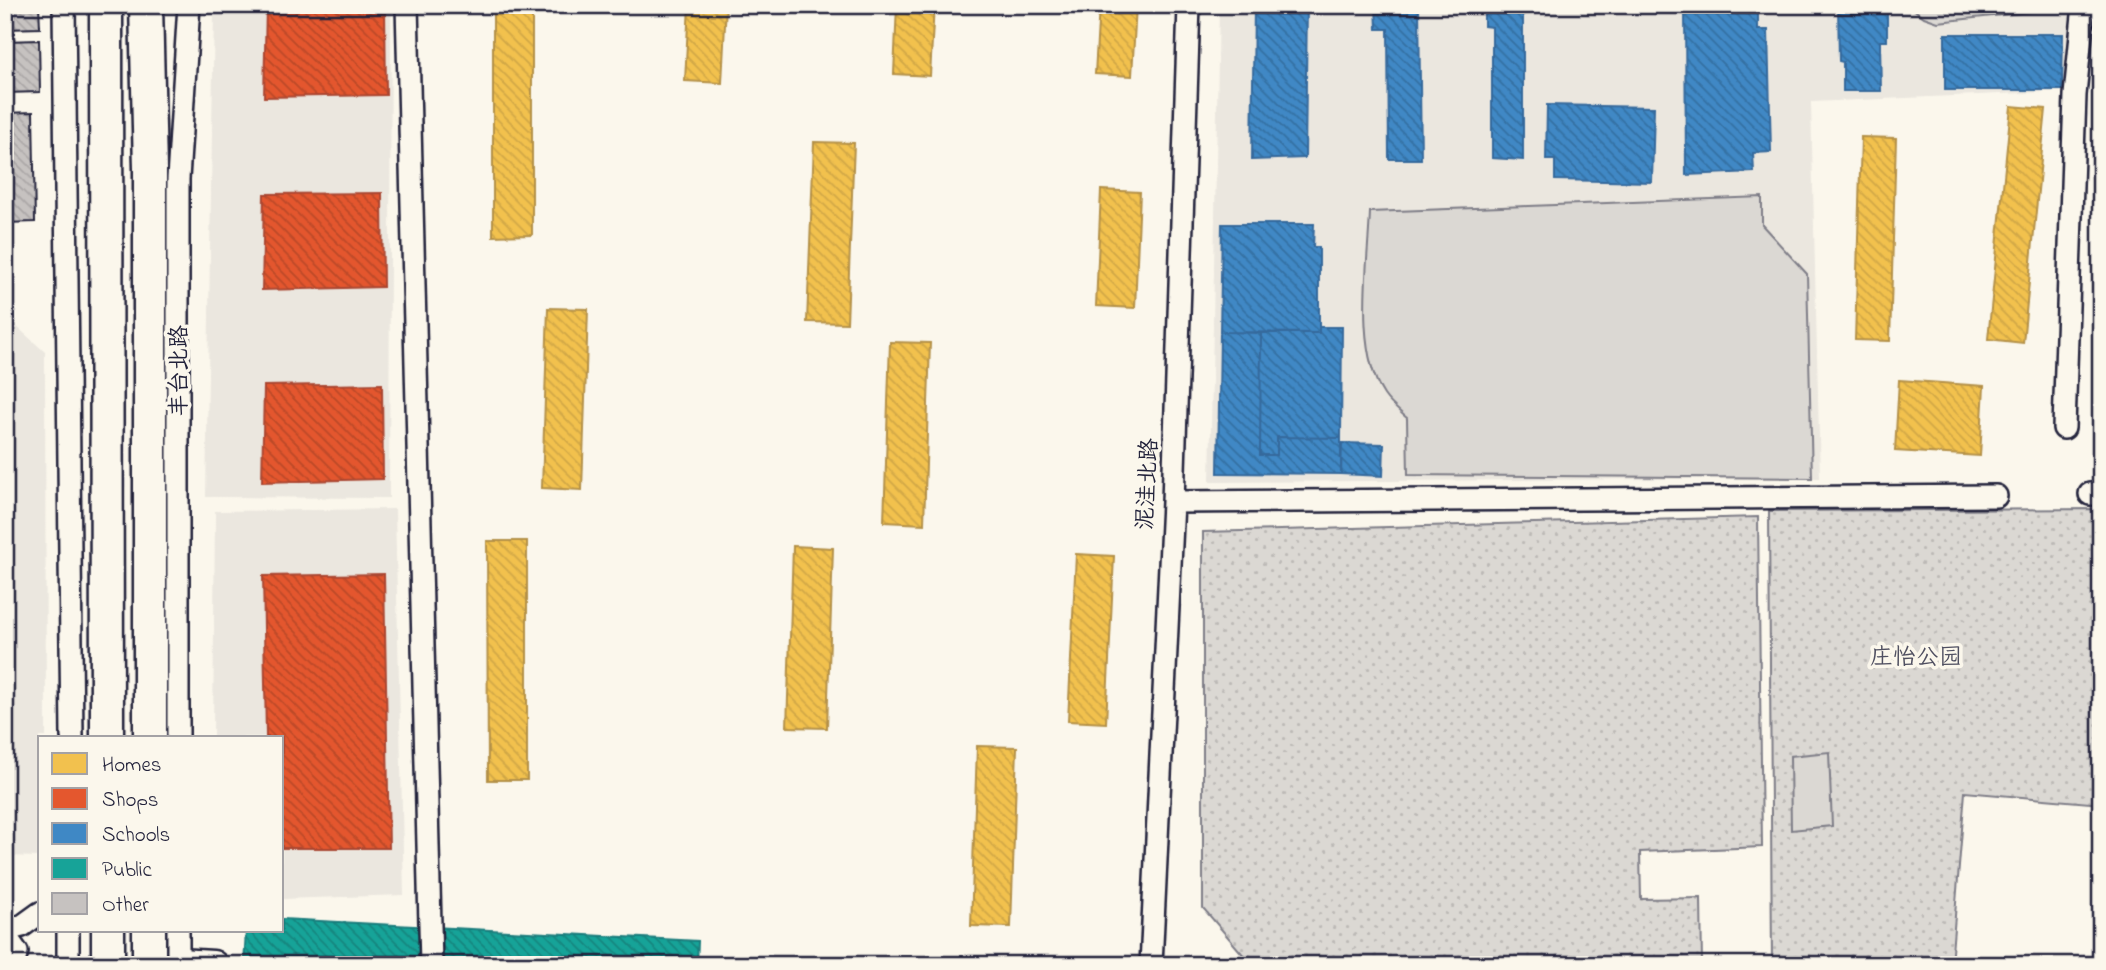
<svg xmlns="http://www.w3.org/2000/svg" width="2106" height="970" font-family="'Indie Flower','LXGW WenKai TC',sans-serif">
<defs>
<pattern id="park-dots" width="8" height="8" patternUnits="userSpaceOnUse" patternTransform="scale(1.75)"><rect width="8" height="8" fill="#dbd8d3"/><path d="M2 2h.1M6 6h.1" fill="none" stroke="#bcb9b6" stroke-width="1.8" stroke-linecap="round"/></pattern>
<pattern id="homes-back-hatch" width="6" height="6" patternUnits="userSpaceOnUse" patternTransform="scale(1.75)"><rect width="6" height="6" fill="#f2c14e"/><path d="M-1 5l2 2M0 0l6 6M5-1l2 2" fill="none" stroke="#cfa645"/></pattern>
<pattern id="shops-back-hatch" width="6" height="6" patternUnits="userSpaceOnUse" patternTransform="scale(1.75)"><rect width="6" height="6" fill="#e4572e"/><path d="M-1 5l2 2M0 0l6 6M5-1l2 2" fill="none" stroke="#b84828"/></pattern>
<pattern id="schools-back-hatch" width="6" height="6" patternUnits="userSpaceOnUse" patternTransform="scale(1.75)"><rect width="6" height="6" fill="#3f88c5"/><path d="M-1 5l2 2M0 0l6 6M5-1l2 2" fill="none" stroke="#346fa1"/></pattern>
<pattern id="public-back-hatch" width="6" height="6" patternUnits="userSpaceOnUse" patternTransform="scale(1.75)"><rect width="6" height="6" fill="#17a398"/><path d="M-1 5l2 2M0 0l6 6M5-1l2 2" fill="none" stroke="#14847d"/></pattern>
<pattern id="building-back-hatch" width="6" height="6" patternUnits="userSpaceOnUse" patternTransform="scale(1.75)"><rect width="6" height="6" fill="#c6c2c0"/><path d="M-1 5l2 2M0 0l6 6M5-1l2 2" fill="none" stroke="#aaa6a6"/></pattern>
</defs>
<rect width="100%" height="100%" fill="#fbf7ec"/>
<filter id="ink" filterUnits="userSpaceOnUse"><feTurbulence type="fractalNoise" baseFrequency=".0143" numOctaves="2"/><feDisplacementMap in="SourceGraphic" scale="14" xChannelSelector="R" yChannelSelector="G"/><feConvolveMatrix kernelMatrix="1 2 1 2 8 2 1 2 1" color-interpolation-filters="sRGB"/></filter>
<g filter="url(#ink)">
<!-- built -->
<path fill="#ebe7df" d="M261,5H391L389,498L206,497L214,9Z
M1219,5H2080L2073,91L1811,102L1820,478L1210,482Z
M2101,238V328L2093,327Z
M5,316L45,352L46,737H40V857L5,856Z
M395,509L404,895L282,899V737H213L215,511Z"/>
<!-- park -->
<path fill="url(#park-dots)" stroke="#7e7d87" stroke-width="2" d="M2101,509V804L1965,792L1951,965H1772L1769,511Z
M1758,517L1762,847L1640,852L1641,899L1701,898L1702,965L1251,964L1203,908V532Z"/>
<!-- pitch -->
<path fill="#dbd8d3" stroke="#7e7d87" stroke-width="2" d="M1908,5H2045L2039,11L1938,22L1924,17Z
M1762,197V225L1807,274L1812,478L1408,475L1407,418C1399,411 1390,404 1384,395C1354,349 1368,266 1370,212Z
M1829,752L1832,826L1791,830L1790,756Z"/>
<!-- homes -->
<path fill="url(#homes-back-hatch)" stroke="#b49148" stroke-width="2" d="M493,5H532V235L493,236Z
M689,5H726L722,83L685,81Z
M897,5H934L930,76L894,74Z
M1099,5H1136L1132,76L1095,74Z
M2011,106L2046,109L2023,343L1988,339Z
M1861,137L1896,138L1890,341L1855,340Z
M814,142L854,143L847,323L807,322Z
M1101,190L1140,192L1135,308L1096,306Z
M548,308L588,309L582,490L542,488Z
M890,342L930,343L924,524L884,522Z
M1899,380L1984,386L1980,456L1895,451Z
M487,541H527V780H488Z
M793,546L833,548L827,728L787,727Z
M1076,554L1114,556L1106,723L1068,721Z
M977,746L1017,747L1011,927L971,926Z"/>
<!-- shops -->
<path fill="url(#shops-back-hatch)" stroke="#aa4732" stroke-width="2" d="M266,5H385L386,95L264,97Z
M382,193L383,287L262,290L264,194Z
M382,384L383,479L262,482L264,386Z
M384,574L389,848H282V737H266L263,576Z"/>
<!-- schools -->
<path fill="url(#schools-back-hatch)" stroke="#36699c" stroke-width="2" d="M1254,5H1307L1305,158L1252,160Z
M1376,5H1419L1421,159H1389L1388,29H1377Z
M1484,5H1523V160L1492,158V27L1484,26Z
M1685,5H1758V30H1768L1771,152L1753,153L1754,172L1686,175Z
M1838,5H1887V41H1880L1881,91H1843V62L1839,61Z
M1945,34H2063L2062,90H1945Z
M1547,105L1654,107L1652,182L1555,180V160H1546Z
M1222,224H1314L1313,247H1319V333L1220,332Z
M1319,327H1342L1341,438L1277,437V455H1260L1261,333H1319Z
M1220,332L1261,333L1260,455H1277V437L1341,438V474L1218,473Z
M1342,443L1384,444L1383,476L1341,474Z"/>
<!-- public -->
<path fill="url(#public-back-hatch)" stroke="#1a7c7c" stroke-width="2" d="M282,919L698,941L697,965H244L246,930H282Z"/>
<!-- building -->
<path fill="url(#building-back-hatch)" stroke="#22223b" stroke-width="2" d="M5,5H39L40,28L5,29Z
M39,40L40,92L5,93V41Z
M33,112L35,222L5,223V113Z"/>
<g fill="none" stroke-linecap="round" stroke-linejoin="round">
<defs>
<path id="minor" d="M64,5L72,737
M407,5L431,965
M2064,428L2075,95L2084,5
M2090,494H2101
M1173,502L1996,496
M178,737V179L189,5
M5,930L22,926L40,913
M68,930V965
M178,930V965
M5,935L17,952L13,965
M1151,965L1173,502L1189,5"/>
<path id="major" d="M179,963L213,965"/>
<path id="highway" d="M106,5L107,737
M146,5L150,169V737
M108,930V965
M149,965V930"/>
</defs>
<!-- minor casing -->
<use href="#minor" stroke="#22223b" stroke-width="26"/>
<!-- major casing -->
<use href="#major" stroke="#22223b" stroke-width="33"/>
<!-- highway casing -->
<use href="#highway" stroke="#22223b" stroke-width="37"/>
<!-- minor -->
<use href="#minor" stroke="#fbf7ec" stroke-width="21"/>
<!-- major -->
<use href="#major" stroke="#fbf7ec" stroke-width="28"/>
<!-- highway -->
<use href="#highway" stroke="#fbf7ec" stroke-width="32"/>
</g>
</g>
<g text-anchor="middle" stroke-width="7" stroke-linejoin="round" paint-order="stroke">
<!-- street labels -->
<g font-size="23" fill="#22223b" stroke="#fbf7ec">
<text transform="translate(178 371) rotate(-90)" y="8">丰台北路</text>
<text transform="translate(1146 484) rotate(-87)" y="8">泥洼北路</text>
</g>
<!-- park labels -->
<g font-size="23" fill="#505061" stroke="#fbf7ec">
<text x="1916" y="664">庄怡公园</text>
</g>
</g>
<!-- margin -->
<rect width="2106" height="970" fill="none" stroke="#fbf7ec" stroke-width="28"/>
<rect x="14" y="14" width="2078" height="942" fill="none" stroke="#22223b" stroke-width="2.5" filter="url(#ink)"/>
<!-- legend -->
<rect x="38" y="736" width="245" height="196" fill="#fbf7ec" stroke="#a4a2a5" stroke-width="2"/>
<rect x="52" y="753" width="35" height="21" fill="#f2c14e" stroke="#a4a2a5" stroke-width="2"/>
<text x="102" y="771" font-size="21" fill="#22223b">Homes</text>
<rect x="52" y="788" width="35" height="21" fill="#e4572e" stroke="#a4a2a5" stroke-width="2"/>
<text x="102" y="806" font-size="21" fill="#22223b">Shops</text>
<rect x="52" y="823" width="35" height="21" fill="#3f88c5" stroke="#a4a2a5" stroke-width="2"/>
<text x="102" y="841" font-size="21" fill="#22223b">Schools</text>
<rect x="52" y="858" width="35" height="21" fill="#17a398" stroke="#a4a2a5" stroke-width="2"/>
<text x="102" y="876" font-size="21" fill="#22223b">Public</text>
<rect x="52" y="893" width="35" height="21" fill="#c6c2c0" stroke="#a4a2a5" stroke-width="2"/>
<text x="102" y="911" font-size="21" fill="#22223b">Other</text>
</svg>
